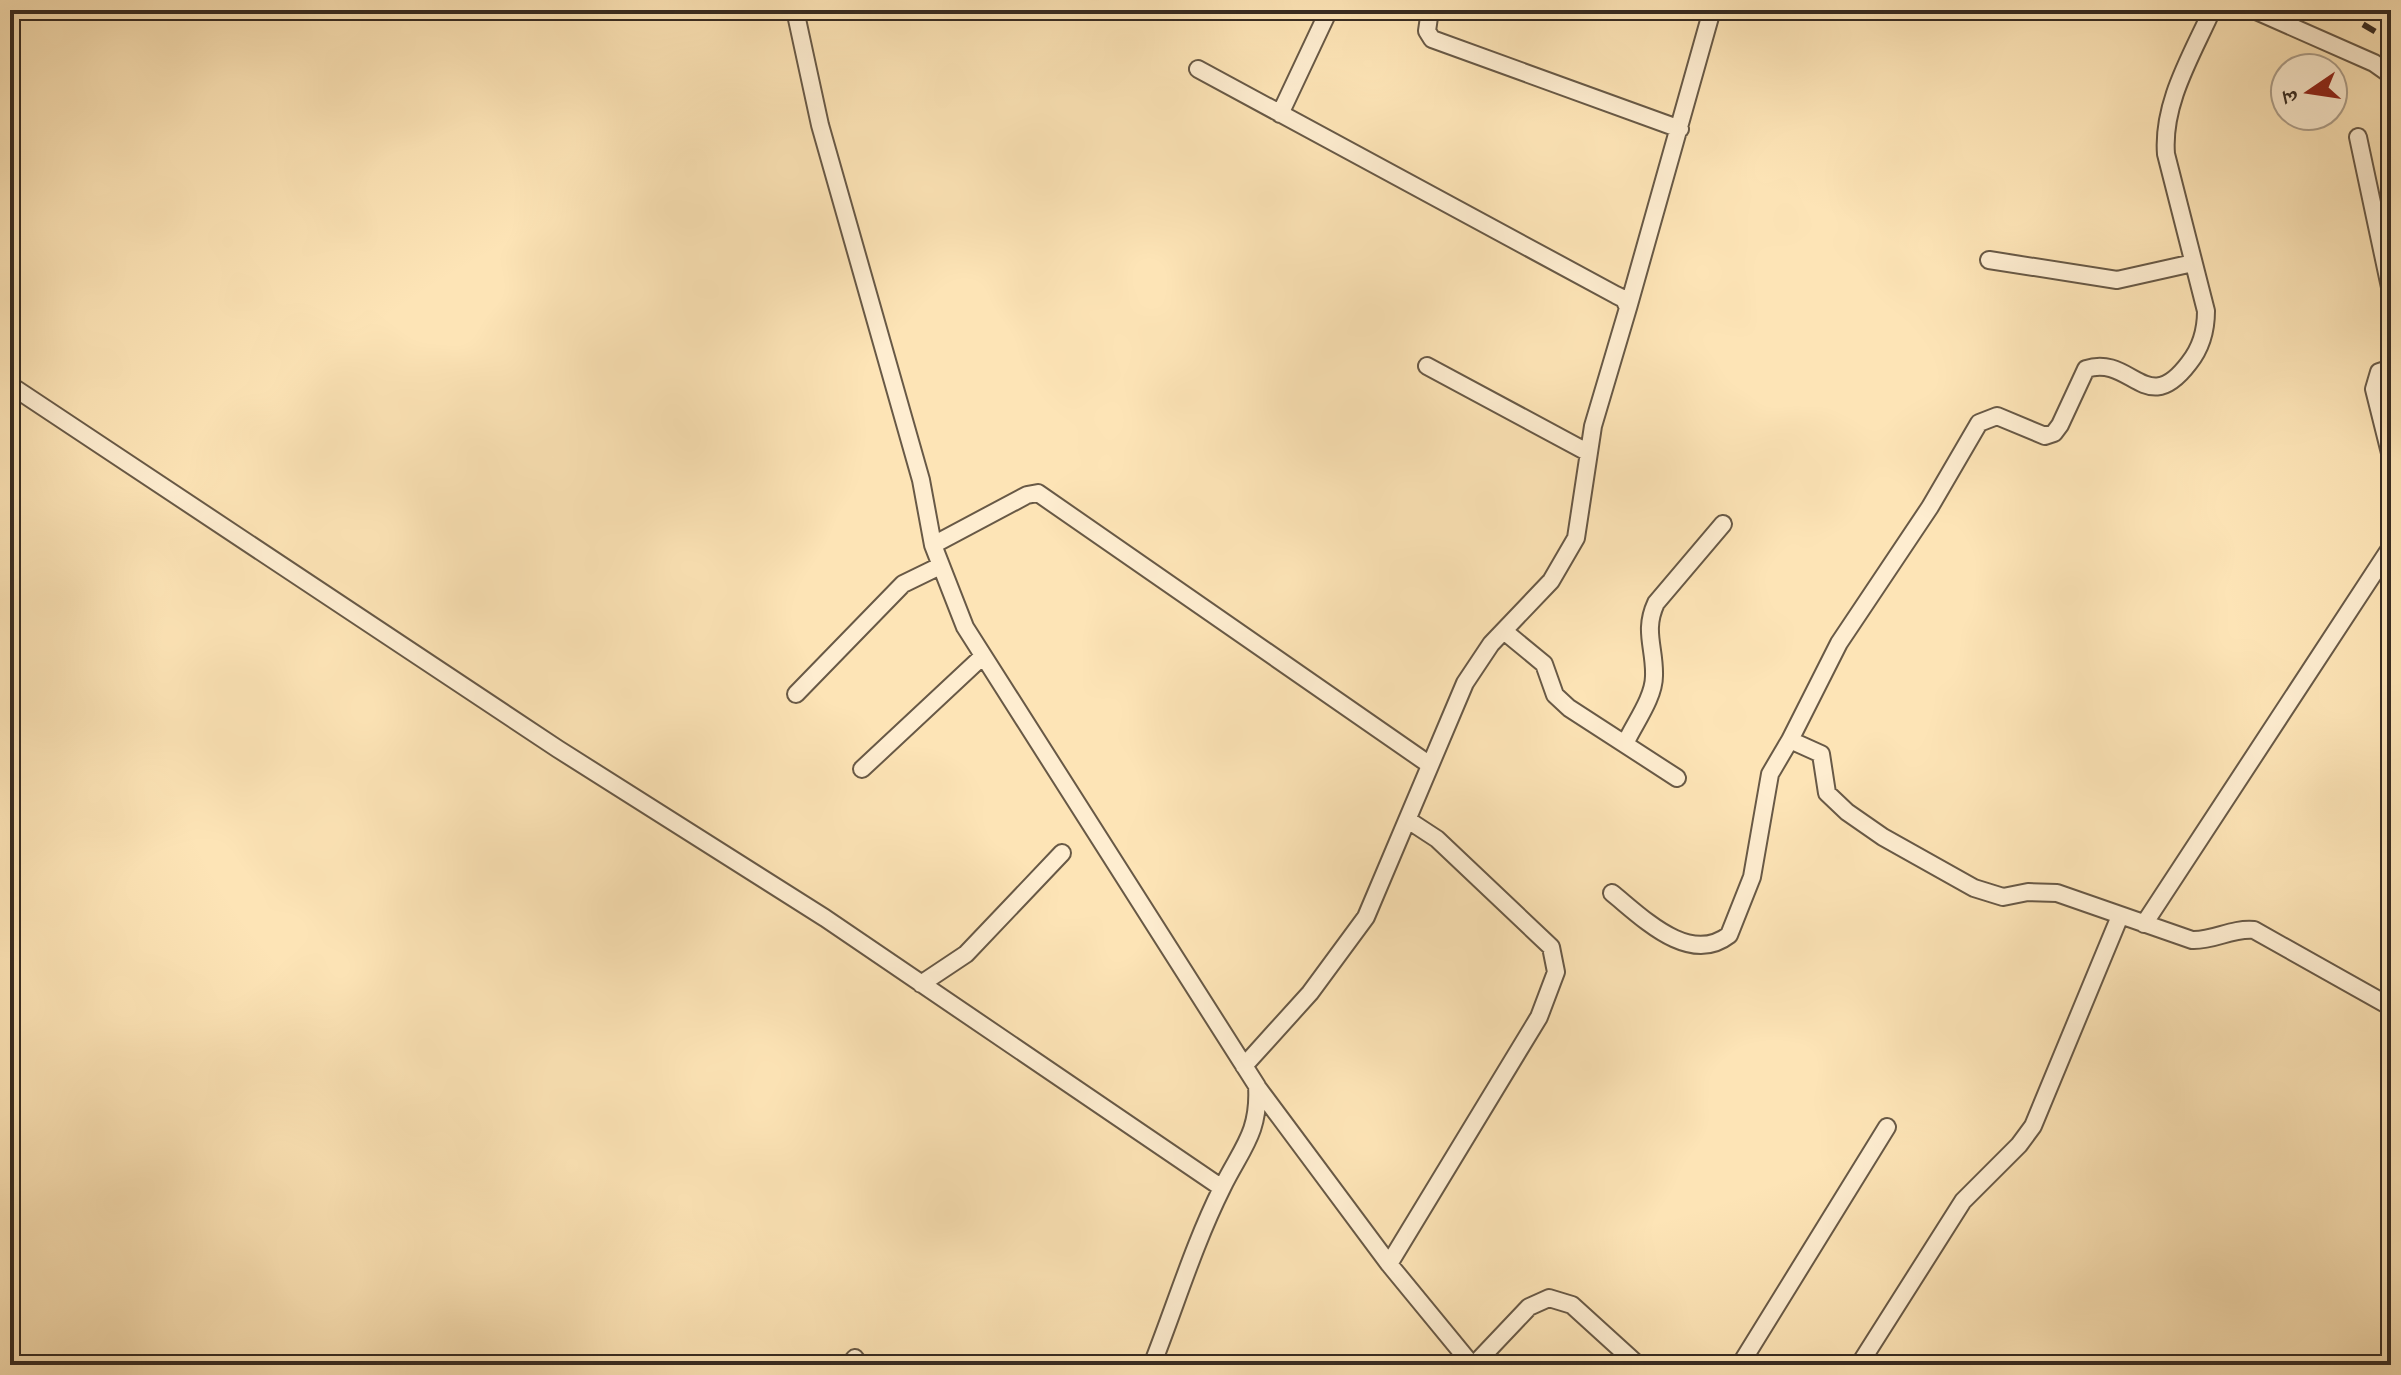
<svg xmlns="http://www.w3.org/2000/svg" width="2401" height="1375" font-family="'Old Standard TT','Noto Serif Devanagari',serif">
<rect width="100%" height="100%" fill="#fde4b6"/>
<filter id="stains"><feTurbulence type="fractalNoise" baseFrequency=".0025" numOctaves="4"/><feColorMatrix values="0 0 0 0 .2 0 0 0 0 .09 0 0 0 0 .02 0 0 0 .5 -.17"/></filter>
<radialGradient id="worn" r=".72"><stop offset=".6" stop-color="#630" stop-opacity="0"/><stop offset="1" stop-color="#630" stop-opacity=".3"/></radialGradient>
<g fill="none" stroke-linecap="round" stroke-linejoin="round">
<defs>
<path id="street" d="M795,10L820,125L921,480L933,545L965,627L1257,1086C1260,1133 1241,1149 1222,1188C1194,1244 1175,1307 1152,1365
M1430,10L1427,31L1432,39L1680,129
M2212,10C2192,55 2162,103 2166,154L2206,311C2206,331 2201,348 2189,363C2146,420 2132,354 2086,369L2060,425L2054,433L2045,436L1997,416L1979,423L1930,507L1839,643L1790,740L1821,754L1827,793L1847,812L1883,837L1974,888L2003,897L2028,892L2057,893L2192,940C2214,941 2231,928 2254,930L2391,1007
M2254,10L2374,63L2391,75
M1198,69L1616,295L1624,299L1628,308L1593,426L1576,538L1551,581L1491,644L1465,683L1366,917L1310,993L1244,1066
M1280,114L1329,10
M2358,137L2391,292
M1989,260L2117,280L2193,263
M1628,308L1712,10
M1427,366L1587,452
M2391,368L2379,372L2374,389L2391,457
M10,385L558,749L825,918L1222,1188
M933,545L1027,495L1038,493L1430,765
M1504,631L1544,664L1555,695L1569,708L1677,778
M796,694L903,584L940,566
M1625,744C1634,724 1654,698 1654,676C1655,648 1643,631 1656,603L1723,524
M862,769L983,656
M1612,893C1642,917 1689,966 1729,935L1752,877L1770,774L1790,740
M2144,924L2391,547
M921,984L966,954L1062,853
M1258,1088L1389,1264L1472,1365
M1389,1264L1539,1017L1556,972L1551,947L1437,839L1408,820
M849,1365L855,1358
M1474,1365L1529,1307L1549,1298L1572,1305L1638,1365
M1740,1365L1887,1127
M1859,1365L1963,1201L2019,1145L2033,1126L2120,916"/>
</defs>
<!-- street casing -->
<use href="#street" stroke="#685946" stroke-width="20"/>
<!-- street -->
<use href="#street" stroke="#feedd0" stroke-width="16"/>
<!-- rail -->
<path stroke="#372b21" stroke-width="6" stroke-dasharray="14 14" stroke-linecap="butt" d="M2339,10L2391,41"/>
</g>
<!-- margin -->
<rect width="2401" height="1375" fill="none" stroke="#fde4b6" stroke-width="40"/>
<rect x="12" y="12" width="2377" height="1351" fill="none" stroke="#372b21" stroke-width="4"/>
<rect x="20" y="20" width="2361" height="1335" fill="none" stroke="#372b21" stroke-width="2"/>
<!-- north arrow -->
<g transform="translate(2309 92) rotate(257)"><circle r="38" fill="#feedd0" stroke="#ae9f8a" stroke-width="2"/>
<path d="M0-6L14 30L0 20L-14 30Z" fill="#8f2418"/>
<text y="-12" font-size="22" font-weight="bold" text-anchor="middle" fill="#372b21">उ</text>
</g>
<rect width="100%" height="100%" filter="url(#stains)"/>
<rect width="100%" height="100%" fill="url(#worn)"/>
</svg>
